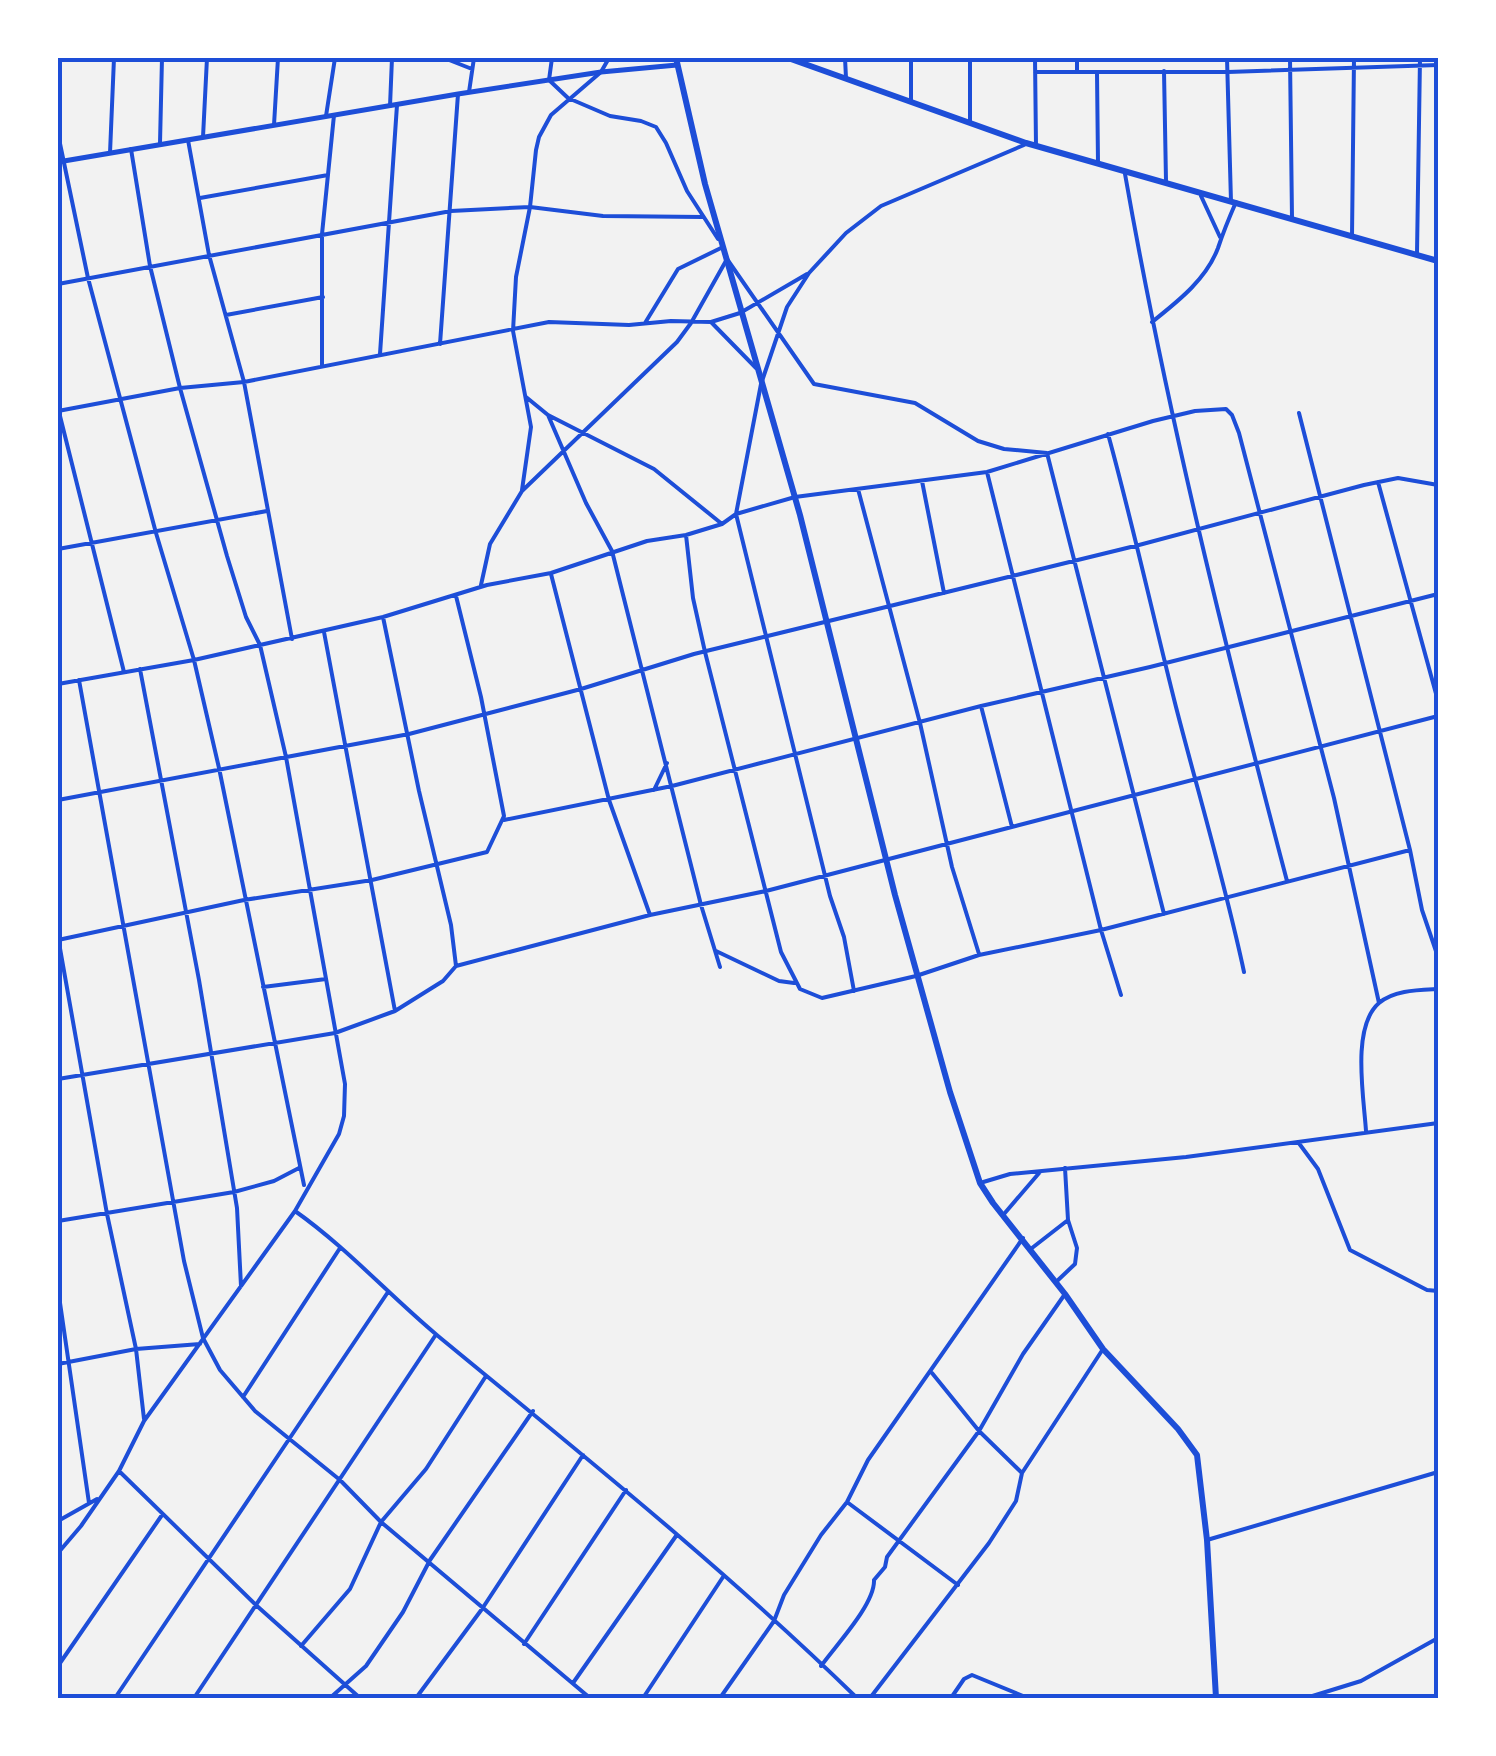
<svg xmlns="http://www.w3.org/2000/svg" width="1496" height="1756" font-family="Raleway,sans-serif">
<rect width="100%" height="100%" fill="#f2f2f2"/>
<g fill="none" stroke-linecap="round" stroke-linejoin="round">
<!-- minor -->
<path stroke="#1d4ed8" stroke-width="4" d="M444,58L472,69
M552,58L549,80L568,98L610,116L641,121L656,127L666,143L687,191L718,239
M845,58L846,78
M911,58V101
M1035,58L1036,146
M1077,58V71
M1227,58L1231,202
M1290,58L1292,218
M1164,71L1166,181
M1035,72H1228L1438,65
M1097,73L1098,163
M469,92L474,58
M390,106L392,58
M326,116L335,58
M970,122V58
M274,125L278,58
M58,134L88,278L156,533L194,660L219,768L304,1185
M203,137L207,58
M188,140L209,255L244,382L292,639
M160,143L162,58
M131,149L150,266L180,388L227,556L246,617L260,645L286,757L345,1084L344,1116L339,1134L295,1211
M110,153L114,58
M1125,174C1167,413 1225,646 1287,881
M1201,196L1220,237
M200,198L328,175
M1352,236L1354,58
M1417,253L1420,58
M58,284L451,211L530,207L603,216L703,217
M226,315L323,297
M711,322L756,368
M1152,322C1177,302 1206,280 1218,248C1223,233 1229,218 1236,202
M645,323L678,269L723,247
M440,344L458,94
M380,354L397,105
M322,365V234L334,115
M526,397L548,415L654,469L722,524
M58,408L124,672
M58,411L180,388L244,382L549,322L629,325L671,321L711,322L740,313L807,274
M1299,413L1410,850L1422,910L1438,957
M548,415L586,503L612,551L701,905L720,967
M1108,434C1133,525 1153,616 1176,707C1199,796 1225,883 1244,972
M987,472L1101,930L1121,995
M922,481L944,593
M1378,482L1438,701
M858,489L920,723L952,867L979,954
M522,490L531,427L513,331L516,277L530,207L536,150L539,137L551,115L601,72L609,58
M686,535L693,598L705,652L781,952L800,989L822,998L916,976L979,955L1101,930L1410,850
M58,549L267,511
M551,574L609,800L650,915
M481,585L490,544L522,491L677,342L691,323L727,259L814,384L915,403L978,441L1004,449L1047,453L1164,914
M383,617L419,791L451,925L456,966L443,981L395,1011
M140,669L199,980L237,1208L241,1286
M79,680L184,1261L203,1338L220,1370L255,1411L340,1480L381,1522L590,1698
M58,684L194,660L383,617L487,585L551,573L647,541L686,535L722,524L736,514L795,497L987,472L1153,421L1195,411L1226,409L1232,415L1239,433L1334,798L1379,1003
M981,706L1012,827
M654,790L667,763
M58,800L409,734L581,689L694,654L1139,545L1364,485L1398,478L1438,485
M504,820L672,786L981,706L1150,667L1438,594
M58,937L107,1214L136,1349L144,1419
M58,940L244,900L372,880L487,852L504,816L481,697L456,596
M716,951L779,981L794,983
M456,966L650,915L766,891L1438,716
M263,987L326,979
M1436,989L1438,1002
M854,991L844,937L830,896L736,514L761,384L787,307L809,273L846,233L881,206L1024,145
M58,1079L335,1033L395,1011L324,632
M1366,1131C1364,1098 1351,1027 1379,1003C1394,990 1419,990 1438,989
M1298,1142L1318,1169L1350,1250L1427,1290L1438,1291
M980,1183L1010,1174L1186,1157L1438,1123
M1004,1214L1040,1172
M58,1221L234,1192L274,1181L299,1168
M1032,1248L1068,1220
M1056,1282L1075,1264L1077,1248L1068,1220L1065,1168
M58,1289L89,1503
M58,1364L136,1349L200,1344
M932,1373L979,1431L1022,1473
M243,1397L340,1248
M119,1471L257,1606L360,1698
M847,1502L958,1585
M58,1521L97,1499
M1207,1540L1438,1472
M58,1553L81,1526L119,1471L144,1421L295,1211C346,1247 389,1295 438,1336C580,1453 725,1569 857,1698
M524,1644L626,1490
M301,1646L350,1589L381,1522L426,1469L486,1376
M58,1666L162,1515
M821,1666C836,1645 875,1604 874,1580L885,1567L887,1557L979,1431L1023,1354L1065,1294
M573,1683L676,1536
M115,1698L388,1292
M194,1698L435,1336
M330,1698L366,1666L403,1612L430,1560L533,1411
M416,1698L482,1609L583,1455
M643,1698L723,1577
M720,1698L774,1621L784,1595L821,1535L847,1502L868,1460L1023,1238
M870,1698L989,1543L1016,1501L1022,1473L1103,1349
M951,1698L964,1679L972,1675L1028,1698
M1306,1698L1361,1681L1438,1638"/>
<!-- tertiary -->
<path stroke="#1d4ed8" stroke-width="5" d="M58,162L458,94L601,72L677,65"/>
<!-- secondary -->
<path stroke="#1d4ed8" stroke-width="6" d="M676,58L705,184L800,515L895,895L950,1092L980,1183L993,1203L1065,1294L1103,1349L1178,1429L1197,1455L1207,1540L1216,1698
M788,58L1026,143L1438,261"/>
</g>
<!-- border -->
<rect width="1496" height="1756" fill="none" stroke="#ffffff" stroke-width="120"/>
<rect x="60" y="60" width="1376" height="1636" fill="none" stroke="#1d4ed8" stroke-width="4"/>
</svg>
